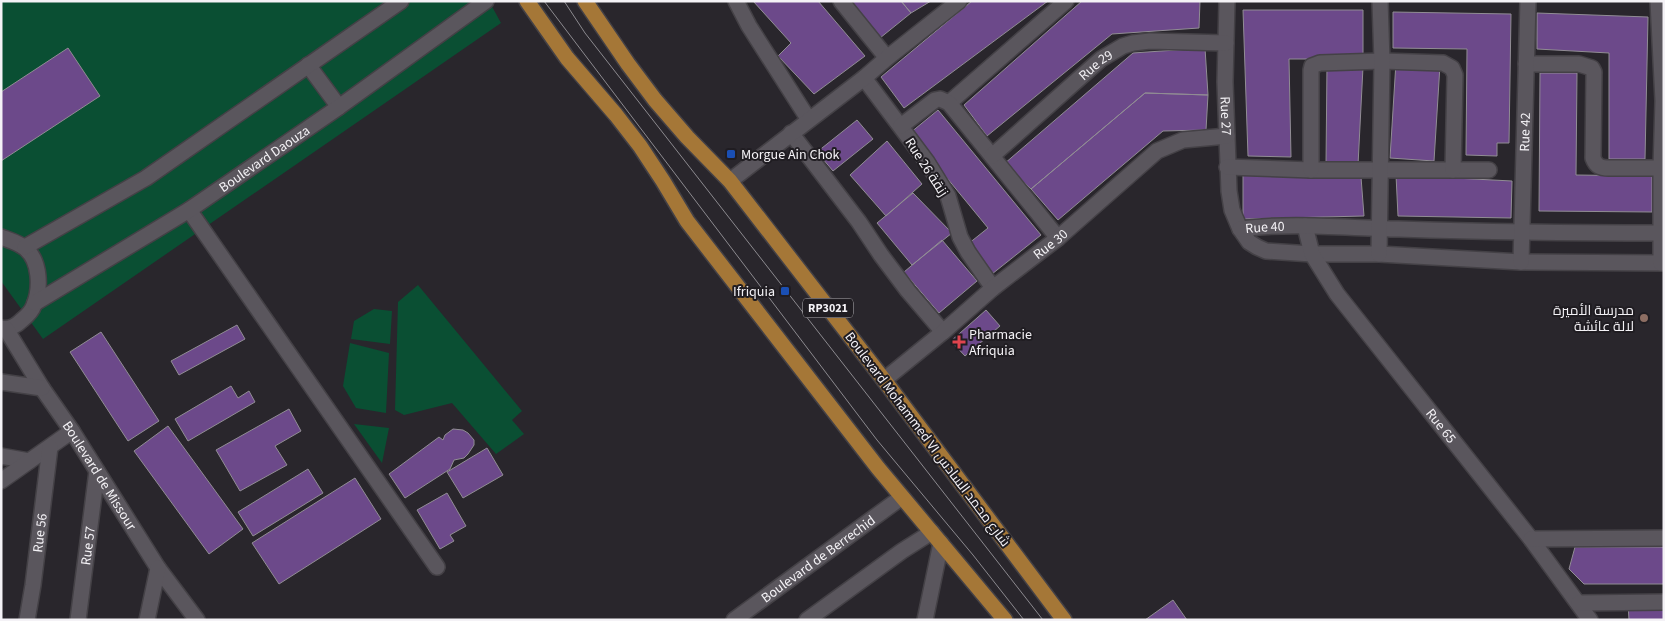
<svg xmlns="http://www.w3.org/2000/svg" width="1665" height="621" font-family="'Source Sans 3',Cairo,sans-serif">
<rect width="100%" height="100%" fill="#29262c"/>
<!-- green -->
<path fill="#0a4f33" d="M1,1H489L501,23L43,339L1,281Z
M418,285L522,411L512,420L524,434L496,454L452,403L404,415L395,410L398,302Z
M374,309L392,311L390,344L351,339L354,321Z
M350,343L389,353L386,413L356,408L343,386Z
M354,424L389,428L382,463Z"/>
<!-- building -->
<path fill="#6c498a" stroke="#918d94" d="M753,1H818L865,56L814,94L778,56L791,43Z
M849,1H901L911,13L880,38Z
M901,1H931L911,13Z
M972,1H1048L904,108L881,77Z
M1082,1H1200L1199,28L1112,34L987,136L964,105Z
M1243,10H1363V59H1289L1291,157L1248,156Z
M1393,12L1511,14L1509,143H1497V156L1466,155L1467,49L1393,48Z
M1537,13L1648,17L1645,159H1609V53L1537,49Z
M68,48L100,96L1,161V92Z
M1205,48L1208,95L1145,93L1031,189L1004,164L1133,53Z
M1396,62L1440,65L1434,161L1390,158Z
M1327,64L1363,67L1358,165H1326Z
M1540,73H1577L1576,175L1652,176V212L1539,211Z
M1145,93L1208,95L1206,130L1163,131L1058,220L1031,189Z
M938,110L1041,235L992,274L968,244L988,228L910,133Z
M857,120L873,139L833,171L817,152Z
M887,141L922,184L886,216L850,175Z
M1243,175L1361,177L1364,216L1243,219Z
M1396,175L1512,181L1511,218L1398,216Z
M913,193L952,233L912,265L877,223Z
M942,240L977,281L939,313L904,272Z
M986,310L1000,326L965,356L951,341Z
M237,325L245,339L179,375L171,361Z
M101,332L159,421L128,441L70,352Z
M231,386L238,398L249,391L255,402L188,441L175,419Z
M289,409L301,431L275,446L287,465L240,491L216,450Z
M168,426L243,529L209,554L134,451Z
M453,429L463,430L468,433L474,440V445L468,454L464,458L454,460L450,469L405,498L389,474L439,437L443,440L445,435Z
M487,448L503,475L463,498L447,472Z
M308,469L323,493L253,536L238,512Z
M355,478L381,519L279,584L252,543Z
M447,493L466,526L450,535L454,541L440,549L417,510Z
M1575,547H1664V584H1584L1569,569Z
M1173,600L1187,620H1145Z
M1628,603L1664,604V620H1629Z"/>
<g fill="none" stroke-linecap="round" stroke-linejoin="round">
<defs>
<g id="minor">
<path d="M736,1L749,26L809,120"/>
<path d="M841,1L887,58"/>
<path id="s1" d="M1227,1L1225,82L1229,191L1232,210L1240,229L1249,242L1257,247L1266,251L1312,254H1379L1521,262L1664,263"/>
<path d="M1658,1L1663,101L1661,168V263"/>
<path d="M1526,64H1579L1592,68L1594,72L1593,158C1596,166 1600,168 1609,168H1664"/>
<path d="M308,65L339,107"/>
<path d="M864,78L927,162L948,196L960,237L968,252L993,288"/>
<path d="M949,103L1066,1"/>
<path d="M901,126L935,100L940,99L949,103L1058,238"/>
<path d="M791,133L859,222L881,255L908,291L943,332"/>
<path id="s2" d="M992,156L1101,59L1123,46L1133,43L1150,41L1226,43"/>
<path d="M1227,167L1311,170H1489"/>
<path d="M1311,170V70L1312,66L1320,63L1382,61L1443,63L1452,68L1455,75L1453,170"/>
<path d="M730,181L864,78L887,58L959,1"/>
<path d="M189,210L437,567"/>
<path id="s3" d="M1305,226L1312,254L1337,294L1531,539L1590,620"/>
<path id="s4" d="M1240,229C1292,222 1346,228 1399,229C1487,232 1575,233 1664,233"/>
<path d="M1,237C9,240 20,243 26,249C40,261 41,288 34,305C32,311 27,316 22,320C17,325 9,330 1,328"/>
<path d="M25,247L146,178L401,1"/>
<path d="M1379,254L1382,61L1380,1"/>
<path id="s5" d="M1521,262L1528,1"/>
<path id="s6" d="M35,303L189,210L339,107L486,1"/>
<path id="s7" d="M6,329L42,388L72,431L158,568L197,620"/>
<path id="s8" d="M884,380L943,332L993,288L1058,238L1157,151L1183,140L1227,136"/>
<path d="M1,382L42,388"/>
<path d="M1,456L29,461"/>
<path d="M1,481L72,431"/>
<path d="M1531,539L1664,538"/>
<path d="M1579,603L1664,602"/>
<path id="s9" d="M27,620L33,585L50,447"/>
<path id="s10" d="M78,620L97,471"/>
<path d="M147,620L158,568"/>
<path d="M925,620L941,543"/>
</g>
<g id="tertiary">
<path id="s11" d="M734,620L902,497"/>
<path d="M807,620L902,551L932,532"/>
</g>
<path id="primary" d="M527,1L567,58L616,115L640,146L663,181L687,221L878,468L1005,620
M585,1L628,64L655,100L687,137L730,181L884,380L1064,620"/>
</defs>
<!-- minor casing -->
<use href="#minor" stroke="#444146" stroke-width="18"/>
<!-- tertiary casing -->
<use href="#tertiary" stroke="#444146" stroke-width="18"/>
<!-- primary casing -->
<use href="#primary" stroke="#444146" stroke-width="18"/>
<!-- minor -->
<use href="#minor" stroke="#5a565d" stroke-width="15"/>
<!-- tertiary -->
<use href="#tertiary" stroke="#5a565d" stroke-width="15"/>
<!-- primary -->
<use href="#primary" stroke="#a57737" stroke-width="15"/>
<!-- tram -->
<path stroke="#8c8a8f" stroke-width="1" d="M544,1L877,440L973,555L1024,620
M564,1L585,33L1043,620"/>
</g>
<!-- markers -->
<g fill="#1a4fb4" stroke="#201d22" stroke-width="2">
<rect x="726" y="149" width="10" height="10" rx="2.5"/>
<rect x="780" y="286" width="10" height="10" rx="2.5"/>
</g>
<circle fill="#8d6e63" stroke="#201d22" stroke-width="2" cx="1644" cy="318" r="5"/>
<path fill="#e0444e" stroke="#201d22" stroke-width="2" d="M956.5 334.5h5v5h5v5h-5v5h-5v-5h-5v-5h5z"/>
<g text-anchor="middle" stroke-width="4" stroke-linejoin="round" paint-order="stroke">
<!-- shield labels -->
<rect fill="#201d22" stroke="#b4b2b6" stroke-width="1" x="803" y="298.5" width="50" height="19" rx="4"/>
<g font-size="12" font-weight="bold" fill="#f4f2f6">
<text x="828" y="312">RP3021</text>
</g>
<!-- street labels -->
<g font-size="14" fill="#f4f2f6" stroke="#201d22">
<text dy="5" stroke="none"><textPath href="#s2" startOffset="138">Rue 29</textPath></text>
<text dy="5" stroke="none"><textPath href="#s1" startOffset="115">Rue 27</textPath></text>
<text dy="5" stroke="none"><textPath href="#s5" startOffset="130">Rue 42</textPath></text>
<text dy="5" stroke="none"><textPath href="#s6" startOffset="271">Boulevard Daouza</textPath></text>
<text transform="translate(927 167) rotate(57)" y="5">Rue 26 زنقة</text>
<text dy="5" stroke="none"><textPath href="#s4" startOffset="25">Rue 40</textPath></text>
<text dy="5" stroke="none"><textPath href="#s8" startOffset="215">Rue 30</textPath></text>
<text dy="5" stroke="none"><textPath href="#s3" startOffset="244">Rue 65</textPath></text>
<text transform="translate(928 439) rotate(53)" y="5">Boulevard Mohammed VI شارع محمد السادس</text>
<text dy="5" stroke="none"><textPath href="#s7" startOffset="174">Boulevard de Missour</textPath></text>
<text dy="5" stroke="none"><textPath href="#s9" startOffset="88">Rue 56</textPath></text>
<text dy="5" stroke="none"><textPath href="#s10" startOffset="75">Rue 57</textPath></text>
<text dy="5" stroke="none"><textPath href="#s11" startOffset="104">Boulevard de Berrechid</textPath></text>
</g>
<!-- poi labels -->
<g font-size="14" fill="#f4f2f6" stroke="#201d22" text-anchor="start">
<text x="741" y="159">Morgue Ain Chok</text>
<text x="775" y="296" text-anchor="end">Ifriquia</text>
<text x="1634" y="315" text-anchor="end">مدرسة الأميرة<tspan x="1634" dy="16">لالة عائشة</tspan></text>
<text x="969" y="339">Pharmacie<tspan x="969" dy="16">Afriquia</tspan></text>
</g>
</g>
<!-- border -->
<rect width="1665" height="621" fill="none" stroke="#f4f2f6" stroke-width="5"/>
</svg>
